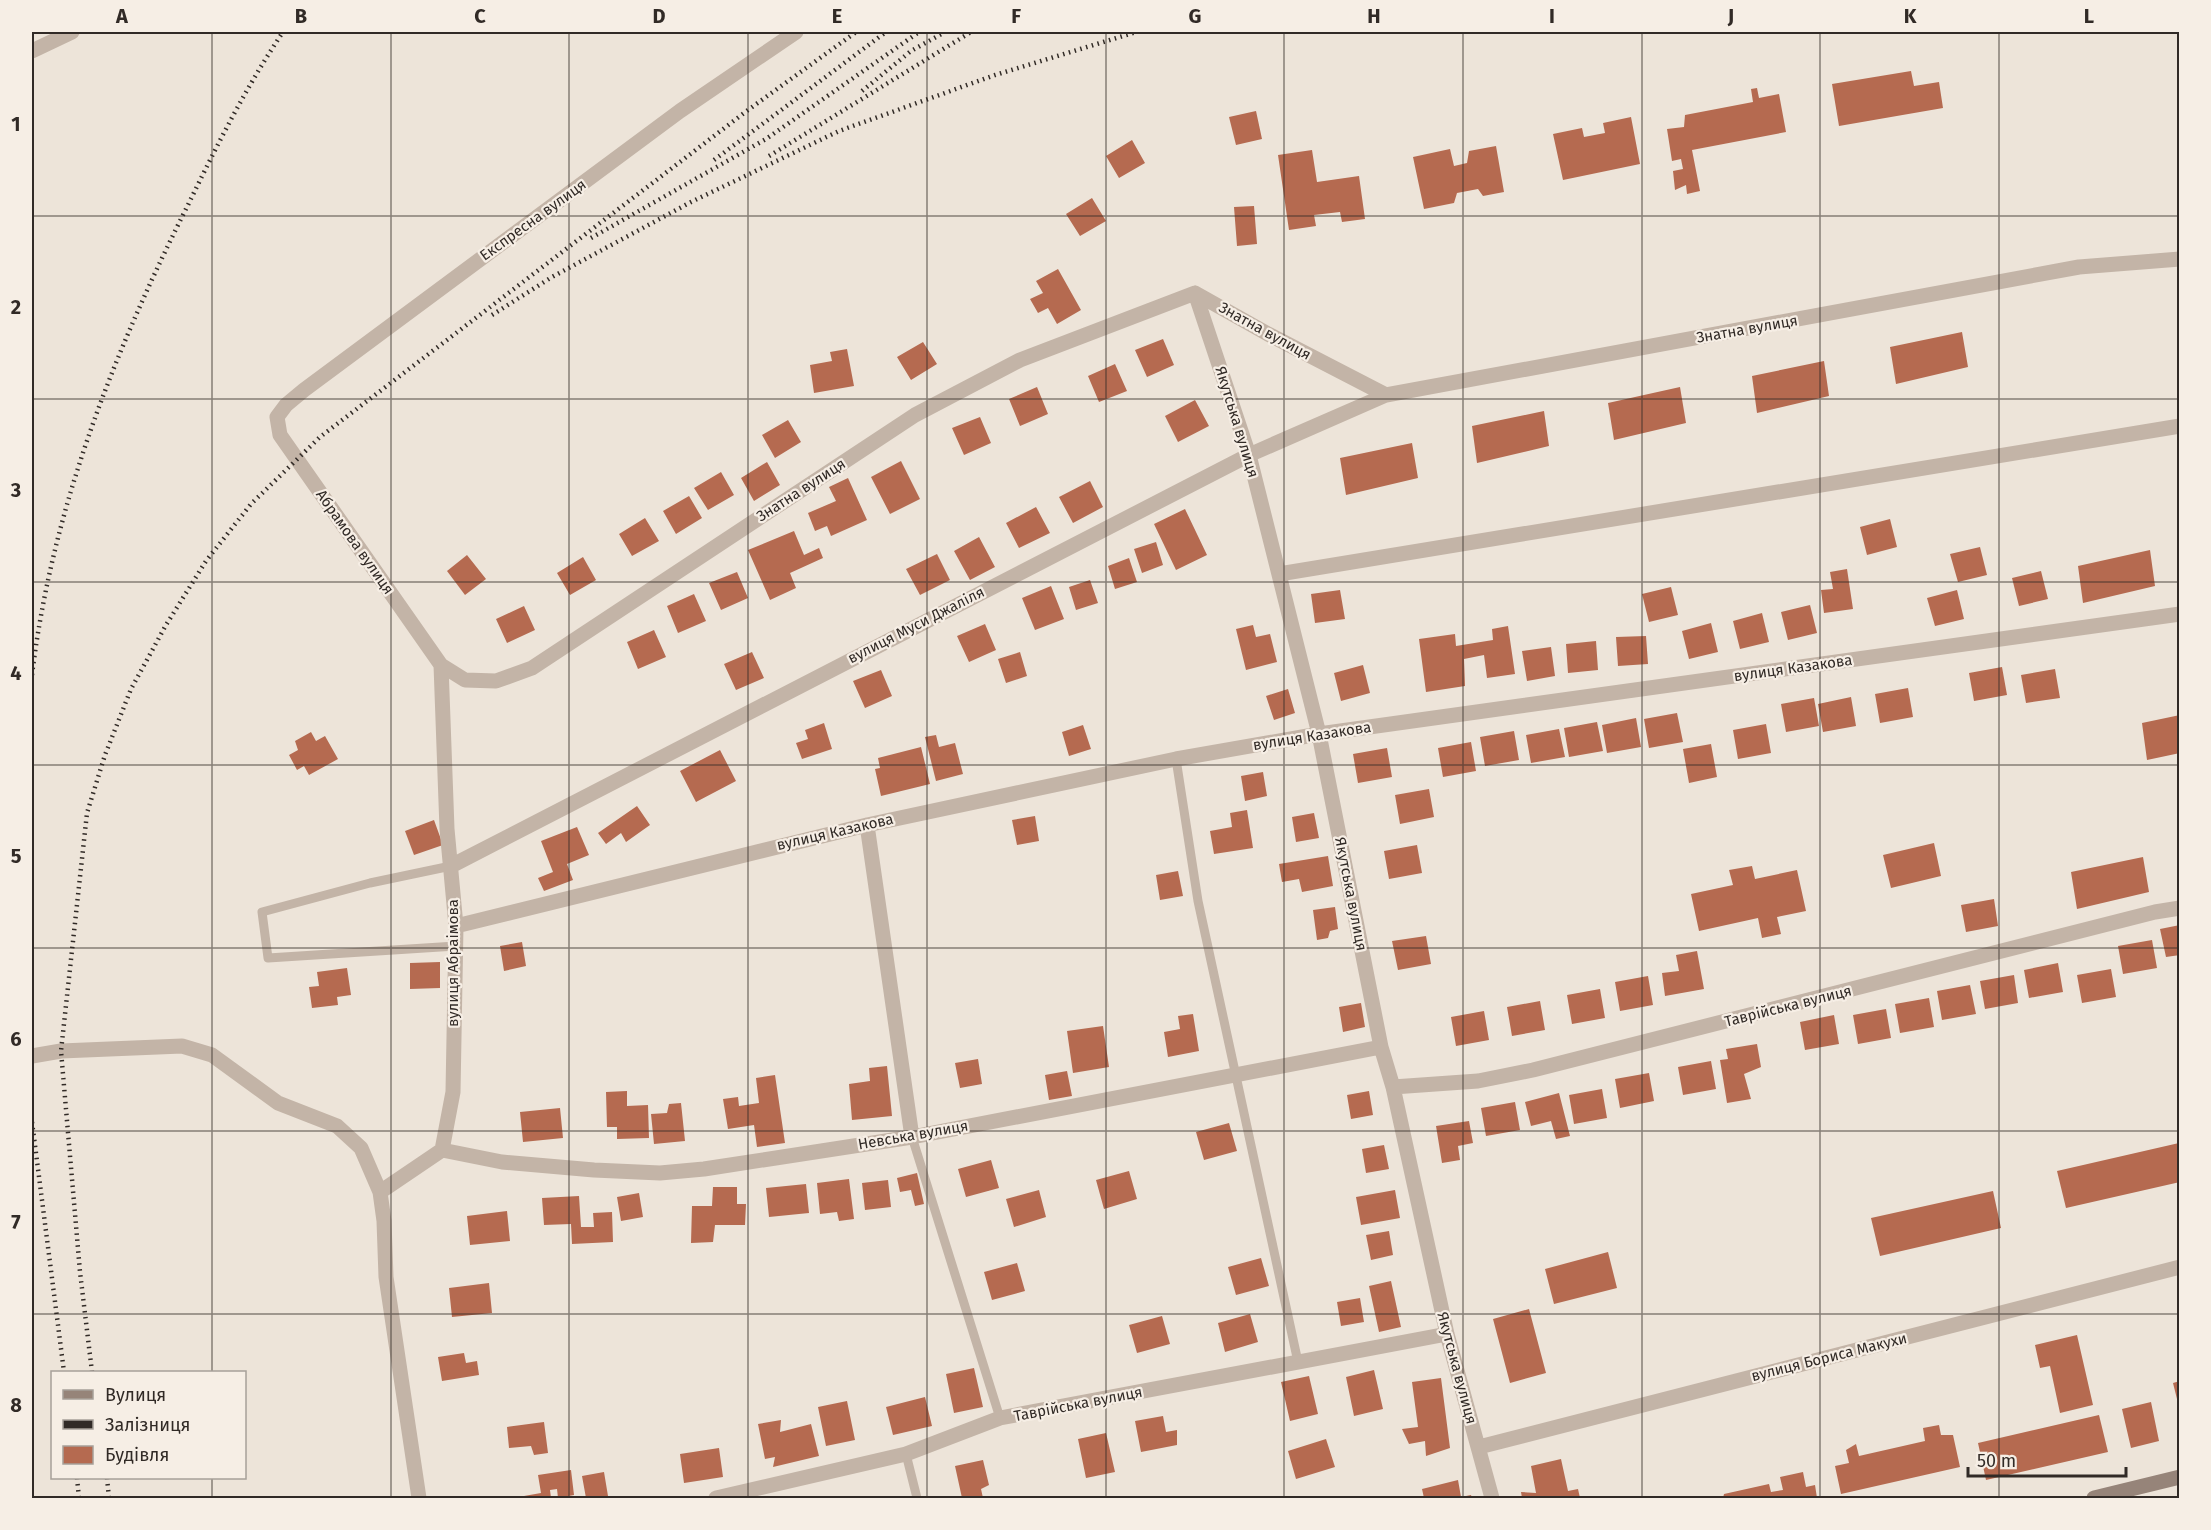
<svg xmlns="http://www.w3.org/2000/svg" width="2211" height="1530" font-family="'Fira Sans',sans-serif">
<rect width="100%" height="100%" fill="#ede4d9"/>
<!-- building -->
<path fill="#b56a50" d="M1911,71L1914,86L1939,82L1943,108L1839,126L1832,84Z
M1757,88L1759,98L1779,94L1786,132L1692,150L1700,191L1687,194L1686,185L1675,190L1673,171L1683,169L1681,159L1672,161L1667,129L1684,127L1685,115L1753,102L1751,89Z
M1256,111L1262,139L1236,145L1229,117Z
M1631,117L1640,164L1563,180L1553,134L1582,128L1584,137L1605,133L1603,123Z
M1132,140L1145,163L1119,178L1106,156Z
M1496,146L1504,192L1483,196L1478,189L1457,193L1454,203L1424,209L1413,157L1450,149L1454,166L1467,163L1469,151Z
M1312,150L1317,182L1359,176L1365,219L1342,222L1340,212L1314,215L1316,226L1289,230L1278,155Z
M1092,198L1106,221L1080,236L1066,214Z
M1254,206L1257,244L1237,246L1234,207Z
M1058,269L1081,310L1057,324L1048,308L1038,313L1030,299L1043,293L1036,281Z
M1962,332L1968,367L1896,384L1890,347Z
M1163,339L1174,365L1147,377L1135,350Z
M923,342L937,364L911,380L897,357Z
M847,349L854,386L814,393L810,365L832,361L830,352Z
M1824,361L1829,396L1757,413L1752,376Z
M1115,364L1127,391L1099,402L1088,376Z
M1037,387L1048,414L1020,426L1009,399Z
M1680,387L1686,423L1614,440L1608,403Z
M1195,400L1209,426L1178,442L1165,416Z
M1544,411L1549,446L1477,463L1472,426Z
M980,417L991,443L964,455L952,428Z
M788,420L801,442L775,458L762,435Z
M1412,443L1418,478L1346,495L1340,458Z
M901,461L920,499L890,514L871,477Z
M767,462L780,485L754,501L741,478Z
M721,472L734,495L708,510L694,488Z
M848,478L867,520L831,536L827,526L815,531L808,513L836,501L829,487Z
M1090,481L1103,507L1073,523L1059,497Z
M689,496L702,518L676,534L663,511Z
M1036,507L1050,533L1019,548L1006,523Z
M1185,509L1207,555L1176,570L1154,524Z
M645,518L659,541L632,556L619,534Z
M1890,519L1897,547L1867,555L1860,527Z
M794,531L804,555L819,548L823,558L790,573L796,588L770,600L748,550Z
M979,537L995,567L970,580L954,551Z
M1156,542L1163,565L1142,573L1134,549Z
M1980,547L1987,575L1958,582L1950,554Z
M2150,550L2155,586L2083,603L2078,566Z
M937,554L950,580L920,595L906,569Z
M467,555L486,579L465,595L447,571Z
M583,557L596,580L570,595L557,573Z
M1129,558L1137,582L1115,589L1108,566Z
M1847,569L1853,609L1824,613L1821,590L1833,589L1830,572Z
M2041,571L2048,599L2019,606L2012,578Z
M737,572L748,598L721,610L709,583Z
M1090,580L1098,603L1076,610L1069,587Z
M1051,586L1064,619L1035,630L1022,598Z
M1671,587L1678,615L1649,622L1642,594Z
M1340,590L1345,619L1315,623L1311,594Z
M1957,590L1964,619L1935,626L1927,598Z
M694,594L706,621L678,633L667,606Z
M1810,605L1817,633L1788,640L1781,612Z
M524,606L535,630L507,643L496,619Z
M1762,613L1769,642L1740,649L1733,621Z
M1711,623L1718,652L1689,659L1682,631Z
M985,624L996,650L969,662L957,636Z
M1253,625L1256,637L1270,634L1277,662L1246,670L1236,629Z
M1508,626L1515,674L1487,678L1484,655L1464,659L1465,686L1426,692L1419,639L1455,634L1456,646L1493,640L1492,629Z
M654,630L666,657L638,669L627,642Z
M1646,636L1648,664L1618,666L1616,637Z
M1596,641L1598,670L1568,673L1566,644Z
M1551,647L1555,676L1527,681L1522,651Z
M752,652L764,678L736,690L724,664Z
M1020,652L1027,676L1006,683L998,659Z
M1363,665L1370,693L1341,701L1334,673Z
M2002,667L2007,695L1974,701L1969,673Z
M2055,669L2060,698L2026,703L2021,675Z
M881,670L892,696L865,708L853,681Z
M1908,688L1913,717L1880,723L1875,694Z
M1288,689L1295,713L1274,720L1266,696Z
M1851,697L1856,726L1823,732L1818,704Z
M1814,698L1819,726L1786,732L1781,704Z
M1677,713L1683,742L1649,748L1644,719Z
M2180,715V753L2147,760L2142,723Z
M1636,718L1641,747L1607,753L1602,725Z
M1597,722L1603,751L1569,757L1564,728Z
M824,723L832,749L802,759L796,743L808,739L805,730Z
M1766,724L1771,753L1738,759L1733,730Z
M1083,725L1091,749L1069,756L1062,732Z
M1559,729L1565,757L1531,763L1526,735Z
M1514,731L1519,760L1485,766L1480,737Z
M311,732L316,741L325,736L338,759L309,775L304,766L297,770L289,755L298,750L295,741Z
M936,735L939,747L955,743L963,774L936,781L925,737Z
M1471,742L1476,771L1443,777L1438,748Z
M1711,744L1717,777L1689,783L1683,749Z
M921,747L930,784L881,796L875,769L880,768L878,758Z
M1387,748L1392,777L1358,783L1353,754Z
M720,750L736,781L696,802L680,771Z
M1263,772L1267,796L1245,801L1241,776Z
M1429,789L1434,817L1400,824L1395,795Z
M637,806L650,825L626,842L621,833L606,844L598,833Z
M1247,810L1253,848L1214,854L1210,831L1232,827L1230,813Z
M1314,813L1319,838L1296,842L1292,817Z
M1035,816L1039,841L1017,845L1012,820Z
M434,820L443,845L414,855L405,831Z
M577,827L589,855L567,864L573,880L544,891L538,878L553,872L541,841Z
M1934,843L1941,876L1891,888L1883,855Z
M1417,845L1422,873L1389,879L1384,851Z
M1328,856L1333,886L1302,892L1299,879L1282,882L1279,864Z
M2143,857L2149,892L2077,909L2071,872Z
M1752,866L1755,879L1797,870L1806,911L1777,917L1781,934L1762,938L1758,918L1699,931L1691,894L1733,885L1729,870Z
M1178,871L1183,896L1160,900L1156,875Z
M1994,899L1998,926L1966,932L1961,905Z
M1335,907L1338,929L1330,931L1328,938L1317,940L1313,910Z
M2180,925V955L2166,957L2160,929Z
M1426,936L1431,964L1398,970L1392,941Z
M2152,940L2157,968L2123,974L2118,946Z
M522,942L526,966L504,971L500,946Z
M1697,951L1704,989L1665,996L1662,973L1679,971L1676,955Z
M440,962V988L410,989V963Z
M2058,963L2063,992L2029,998L2024,970Z
M347,968L351,995L337,997L338,1005L312,1008L309,987L319,986L317,972Z
M2111,969L2116,997L2082,1003L2077,975Z
M2014,975L2018,1003L1985,1009L1980,981Z
M1648,976L1653,1005L1620,1011L1615,982Z
M1970,985L1976,1014L1942,1020L1937,991Z
M1600,989L1605,1018L1572,1024L1567,995Z
M1929,998L1934,1027L1900,1033L1895,1004Z
M1540,1001L1545,1030L1512,1036L1507,1007Z
M1361,1003L1365,1027L1343,1032L1339,1007Z
M1886,1009L1891,1038L1858,1044L1853,1015Z
M1484,1011L1489,1040L1456,1046L1451,1017Z
M1193,1014L1199,1051L1168,1057L1164,1032L1180,1029L1178,1016Z
M1834,1015L1839,1044L1805,1050L1800,1022Z
M1103,1026L1109,1067L1073,1073L1067,1031Z
M1757,1044L1761,1067L1744,1074L1751,1099L1727,1103L1720,1060L1728,1059L1726,1049Z
M978,1059L982,1084L960,1088L955,1063Z
M1711,1061L1716,1089L1683,1095L1678,1067Z
M887,1066L892,1116L852,1120L849,1084L870,1081L869,1068Z
M1067,1071L1072,1096L1049,1100L1045,1075Z
M1649,1073L1654,1101L1620,1108L1615,1079Z
M775,1075L785,1143L757,1147L754,1125L728,1129L723,1099L738,1097L739,1106L759,1103L756,1078Z
M1602,1089L1607,1118L1574,1124L1569,1095Z
M627,1091V1106L648,1105L649,1138L617,1139V1127H607L606,1092Z
M1369,1091L1373,1115L1351,1119L1347,1095Z
M1559,1093L1570,1136L1556,1139L1551,1121L1531,1126L1525,1102Z
M1515,1102L1520,1130L1486,1136L1481,1108Z
M681,1103L685,1141L654,1144L651,1114L667,1113L669,1104Z
M560,1108L563,1138L523,1142L520,1112Z
M1469,1121L1473,1143L1458,1146L1460,1160L1442,1163L1436,1126Z
M1229,1123L1237,1151L1204,1160L1196,1132Z
M2179,1143L2180,1182L2066,1208L2057,1171Z
M1384,1145L1389,1169L1366,1173L1362,1149Z
M991,1160L999,1188L966,1197L958,1169Z
M1129,1171L1137,1199L1104,1209L1096,1180Z
M917,1173L924,1204L915,1206L911,1190L900,1192L897,1178Z
M849,1179L854,1219L839,1221L837,1212L820,1214L817,1183Z
M888,1180L891,1207L865,1210L862,1183Z
M806,1184L809,1213L769,1217L766,1188Z
M713,1187H737V1204H746L745,1225H715L713,1242L691,1243L692,1206H712Z
M1039,1190L1046,1217L1014,1227L1006,1199Z
M1395,1190L1400,1218L1361,1225L1356,1197Z
M1993,1191L2001,1228L1880,1256L1871,1218Z
M639,1193L643,1217L621,1221L617,1197Z
M579,1196L581,1227H594L593,1213L612,1212L613,1242L572,1244L571,1224L544,1225L542,1198Z
M507,1211L510,1241L470,1245L467,1216Z
M1389,1231L1393,1255L1371,1260L1366,1235Z
M1608,1252L1617,1288L1554,1304L1545,1269Z
M1261,1258L1269,1286L1236,1295L1228,1267Z
M1017,1263L1025,1291L992,1300L984,1272Z
M1391,1281L1401,1327L1379,1332L1369,1286Z
M489,1283L492,1313L452,1317L449,1288Z
M1360,1298L1364,1322L1341,1326L1337,1302Z
M1529,1309L1546,1373L1510,1383L1493,1319Z
M1250,1314L1258,1342L1225,1352L1218,1323Z
M1162,1316L1170,1344L1137,1353L1129,1325Z
M2077,1335L2093,1405L2060,1413L2050,1366L2040,1368L2035,1345Z
M464,1353L466,1363L477,1361L479,1375L442,1381L438,1357Z
M974,1368L983,1407L954,1413L946,1374Z
M1374,1370L1383,1409L1354,1416L1346,1377Z
M1309,1376L1318,1414L1290,1421L1281,1382Z
M1441,1378L1450,1448L1426,1456L1425,1441L1409,1444L1402,1429L1418,1427L1412,1382Z
M2180,1381V1407H2179L2173,1383Z
M925,1397L932,1426L893,1435L886,1407Z
M847,1401L855,1440L826,1446L818,1407Z
M2151,1402L2159,1441L2131,1448L2122,1409Z
M2099,1415L2108,1452L1986,1480L1978,1443Z
M1163,1416L1166,1432L1177,1430V1445L1141,1452L1135,1421Z
M781,1420L780,1432L811,1424L819,1456L773,1467L775,1457L765,1459L758,1424Z
M544,1422L548,1453L534,1455L531,1446L509,1448L507,1427Z
M1939,1425L1941,1435H1953L1960,1467L1841,1494L1835,1466L1849,1463L1846,1450L1856,1444L1859,1456L1925,1441L1923,1428Z
M1106,1433L1115,1472L1086,1478L1078,1439Z
M1326,1439L1335,1467L1296,1479L1288,1451Z
M719,1448L723,1477L684,1483L680,1454Z
M1561,1459L1568,1491L1578,1489L1580,1498H1522L1521,1492L1536,1493L1531,1466Z
M983,1460L989,1485L981,1489L983,1498H962L955,1466Z
M571,1470L574,1495L558,1498L557,1489L550,1490L551,1498H524V1496L541,1493L538,1475Z
M604,1472L608,1496L586,1498L582,1476Z
M1803,1472L1806,1487L1815,1485L1817,1498H1723L1724,1494L1769,1484L1771,1492L1783,1490L1780,1477Z
M1458,1480L1461,1497L1471,1495L1472,1498H1424L1422,1489Z"/>
<g fill="none" stroke-linecap="round" stroke-linejoin="round">
<!-- lane -->
<path stroke="#c3b4a7" stroke-width="9" d="M1176,759L1198,901L1298,1362
M451,866L370,883L262,912L268,958L456,946
M912,1137L1000,1418
M906,1454L917,1498"/>
<!-- street -->
<path stroke="#c3b4a7" stroke-width="15" d="M796,32L680,111L304,390L286,405L277,417L280,435L441,665L465,680L496,681L532,668L915,415L1020,360L1195,293L1268,334L1386,395L2079,267L2180,259
M32,51L72,32
M1195,293L1249,455L1319,734L1381,1047L1393,1087L1447,1334L1492,1498
M1279,574L2180,426
M867,825L912,1137
M451,866L1249,455L1386,395
M456,926L867,825L1176,759L1319,734L2180,614
M32,1056L61,1051L182,1046L212,1055L278,1103L337,1126L361,1148L380,1192L384,1221L386,1277L419,1498
M1393,1087L1478,1081L1533,1070L2155,912L2180,908
M442,1150L502,1162L594,1170L660,1173L704,1169L912,1137L1381,1047
M380,1192L442,1150L453,1092L456,926L447,829L441,665
M1479,1447L2180,1267
M716,1498L906,1454L1000,1418L1447,1334"/>
<!-- secondary -->
<path stroke="#968479" stroke-width="15" d="M2094,1498L2180,1477"/>
<!-- rail -->
<path stroke="#312a26" stroke-width="4.5" stroke-dasharray="1.5 4.5" stroke-linecap="butt" d="M862,91L911,51L945,32
M769,156L971,32
M714,160L886,32
M591,238L766,139L919,32
M492,315L552,277L691,202L839,131L995,75L1136,32
M32,675C52,510 113,354 187,207C216,147 246,87 283,32
M32,1122L64,1372
M92,1372L80,1272L61,1051L87,813L105,755L131,689L166,625L206,561L251,504L320,437L748,110L856,32
M77,1478L79,1498
M107,1478L109,1498"/>
</g>
<!-- grid -->
<path fill="none" stroke="#312a26" stroke-width="1.5" stroke-opacity="0.55" d="M212,32V1372M391,32V1498M569,32V1498M748,32V1498M927,32V1498M1106,32V1498M1284,32V1498M1463,32V1498M1642,32V1498M1820,32V1498M1999,32V1498M32,216H2180M32,399H2180M32,582H2180M32,765H2180M32,948H2180M32,1131H2180M32,1314H2180M212,1478V1498"/>
<g text-anchor="middle" stroke-width="4.5" stroke-linejoin="round" paint-order="stroke">
<!-- street labels -->
<g font-size="15" fill="#312a26" stroke="#f6eee5">
<text transform="translate(533 220) rotate(-36)" y="5">Експресна вулиця</text>
<text transform="translate(1747 329) rotate(-10)" y="5">Знатна вулиця</text>
<text transform="translate(1265 331) rotate(29)" y="5">Знатна вулиця</text>
<text transform="translate(1237 422) rotate(73)" y="5">Якутська вулиця</text>
<text transform="translate(801 490) rotate(-33)" y="5">Знатна вулиця</text>
<text transform="translate(355 542) rotate(55)" y="5">Абрамова вулиця</text>
<text transform="translate(916 625) rotate(-27)" y="5">вулиця Муси Джаліля</text>
<text transform="translate(1793 668) rotate(-8)" y="5">вулиця Казакова</text>
<text transform="translate(1312 736) rotate(-9)" y="5">вулиця Казакова</text>
<text transform="translate(835 832) rotate(-13)" y="5">вулиця Казакова</text>
<text transform="translate(1351 894) rotate(79)" y="5">Якутська вулиця</text>
<text transform="translate(453 963) rotate(-90)" y="5">вулиця Абраімова</text>
<text transform="translate(1788 1006) rotate(-14)" y="5">Таврійська вулиця</text>
<text transform="translate(913 1135) rotate(-10)" y="5">Невська вулиця</text>
<text transform="translate(1829 1357) rotate(-14)" y="5">вулиця Бориса Макухи</text>
<text transform="translate(1457 1368) rotate(75)" y="5">Якутська вулиця</text>
<text transform="translate(1078 1404) rotate(-11)" y="5">Таврійська вулиця</text>
</g>
</g>
<!-- border -->
<rect width="2211" height="1530" fill="none" stroke="#f6eee5" stroke-width="66"/>
<!-- legend -->
<rect x="51" y="1371" width="195" height="108" fill="#f6eee5" stroke="#a7a099" stroke-width="1.5"/>
<rect x="63" y="1390" width="30" height="9" fill="#968479" stroke="#a7a099" stroke-width="1.5"/>
<text x="105" y="1401" font-size="18" fill="#312a26">Вулиця</text>
<rect x="63" y="1420" width="30" height="9" fill="#312a26" stroke="#a7a099" stroke-width="1.5"/>
<text x="105" y="1431" font-size="18" fill="#312a26">Залізниця</text>
<rect x="63" y="1446" width="30" height="18" fill="#b56a50" stroke="#a7a099" stroke-width="1.5"/>
<text x="105" y="1461" font-size="18" fill="#312a26">Будівля</text>
<!-- scale -->
<path d="M1968 1467v9h158v-9" fill="none" stroke="#312a26" stroke-width="3"/>
<text x="1977" y="1467" font-size="18" fill="#312a26" stroke="#f6eee5" stroke-width="4.5" paint-order="stroke">50 m</text>
<rect x="33" y="33" width="2145" height="1464" fill="none" stroke="#312a26" stroke-width="2"/>
<g font-size="20" text-anchor="middle" font-weight="bold" fill="#312a26">
<text x="122" y="23">A</text>
<text x="301" y="23">B</text>
<text x="480" y="23">C</text>
<text x="659" y="23">D</text>
<text x="837" y="23">E</text>
<text x="1016" y="23">F</text>
<text x="1195" y="23">G</text>
<text x="1374" y="23">H</text>
<text x="1552" y="23">I</text>
<text x="1731" y="23">J</text>
<text x="1910" y="23">K</text>
<text x="2089" y="23">L</text>
<text x="16" y="131">1</text>
<text x="16" y="314">2</text>
<text x="16" y="497">3</text>
<text x="16" y="680">4</text>
<text x="16" y="863">5</text>
<text x="16" y="1046">6</text>
<text x="16" y="1229">7</text>
<text x="16" y="1412">8</text>
</g>
</svg>
